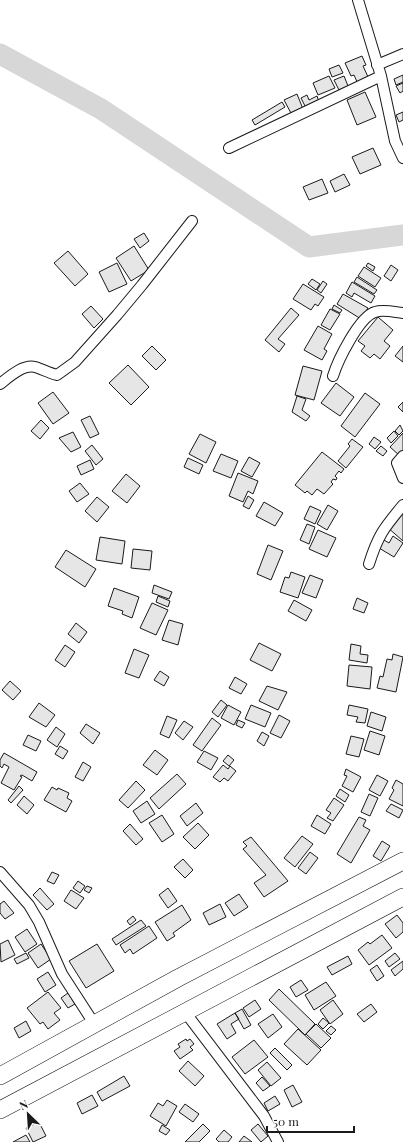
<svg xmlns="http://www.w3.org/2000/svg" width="403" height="1142" font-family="'Playfair Display',serif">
<rect width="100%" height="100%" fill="#fff"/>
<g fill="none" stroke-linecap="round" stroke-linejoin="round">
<!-- river -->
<path stroke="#d7d7d7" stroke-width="21" d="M0,54L101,109L309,247L403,235"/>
</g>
<!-- building -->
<path fill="#e6e6e6" stroke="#1a1a1a" d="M362,56L366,65L363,66L369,79L358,84L354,75L351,76L345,63Z
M339,65L343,73L332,77L329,69Z
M403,75V82L396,85L394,79Z
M329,76L335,88L318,95L313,83Z
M344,76L348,86L339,90L334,80Z
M403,83V91L400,93L396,86Z
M365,92L376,117L357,125L347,100Z
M297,94L303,109L292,115L284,100Z
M307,95L309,100L317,96L319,102L306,108L301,98Z
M282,102L285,107L255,125L252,120Z
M403,112V120L399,122L396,115Z
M373,148L381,165L360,174L352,157Z
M344,174L350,185L335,192L330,181Z
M322,179L328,193L309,200L303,187Z
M144,233L149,241L140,248L134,239Z
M134,246L149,270L131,281L116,258Z
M68,251L88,274L75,286L54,263Z
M117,263L127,284L109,292L99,272Z
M368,263L375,267L373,271L366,266Z
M391,265L398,270L391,281L384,276Z
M364,267L381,278L375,287L358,276Z
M357,277L377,290L374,294L354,282Z
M312,279L320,284L316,290L308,284Z
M323,281L327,284L321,293L317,290Z
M352,282L375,296L371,303L354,293L352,297L346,293Z
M303,284L324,297L318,306L315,304L311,310L293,299Z
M343,294L368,308L361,319L337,304Z
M334,305L342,310L340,313L332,309Z
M91,306L103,319L94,328L82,314Z
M291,308L299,315L278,339L285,344L279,352L265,340Z
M330,309L340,314L330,330L321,325Z
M378,317L393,330L384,341L390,346L380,359L374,354L370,358L361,351L365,346L358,341Z
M318,326L332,334L324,349L327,351L322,360L304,350Z
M152,346L166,360L156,370L142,356Z
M403,346V362L395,356Z
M128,365L149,387L131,405L109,383Z
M303,366L322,371L314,400L295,395Z
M336,383L354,397L340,416L321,403Z
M53,392L69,413L53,424L38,403Z
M365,393L380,404L355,437L341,426Z
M297,396L306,399L302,410L310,416L306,421L292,412Z
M403,402V412L398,407Z
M90,416L99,434L90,438L81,420Z
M41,420L49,428L40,439L31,431Z
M400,425L403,431L399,435L395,431Z
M394,431L398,436L391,443L387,438Z
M73,432L81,447L71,452L59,438Z
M403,433V451L399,455L390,447Z
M200,434L216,442L206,463L189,454Z
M374,437L381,442L375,449L369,444Z
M352,439L363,447L346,468L338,461L350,446L348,444Z
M92,445L103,459L96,465L85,451Z
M381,446L387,451L383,456L376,451Z
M322,452L344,469L341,473L339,471L335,476L337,478L336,480L333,479L331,482L333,484L324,494L317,489L312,495L307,491L305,493L295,485Z
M221,454L238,461L231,478L213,471Z
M249,457L260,463L252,477L241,471Z
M188,458L203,465L199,474L184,467Z
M90,460L94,469L81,475L77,466Z
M238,473L258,481L253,494L248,491L243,502L229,496Z
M126,474L140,486L127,503L112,491Z
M80,483L89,494L77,502L69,491Z
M248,496L254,500L249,509L243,506Z
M97,497L109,507L97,522L85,511Z
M264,502L283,513L275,526L256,516Z
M328,505L338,511L327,530L317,524Z
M310,506L321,511L315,524L304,519Z
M403,510V541L387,527Z
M307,524L315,527L309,544L300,540Z
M318,530L336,538L327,557L309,549Z
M393,536L403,543L394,557L379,548L384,540L389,543Z
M100,537L125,541L122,564L96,560Z
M268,545L283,551L271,580L257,574Z
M133,549L152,551L150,570L131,568Z
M66,550L96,569L85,587L55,567Z
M291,572L305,577L298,598L280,592L285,577L289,578Z
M310,575L323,580L316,598L302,593Z
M154,585L172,592L169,599L152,593Z
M114,588L139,597L132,618L122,614L123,611L108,606Z
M158,596L170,601L168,607L156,602Z
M357,598L368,603L364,613L353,609Z
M294,600L312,610L306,621L288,611Z
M152,603L168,610L156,635L140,628Z
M169,620L183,624L178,645L162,640Z
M76,623L87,632L79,643L68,634Z
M259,643L281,654L272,671L250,660Z
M351,644L361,646L360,654L368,655L367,663L349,660Z
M65,645L75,652L65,667L55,660Z
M134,649L149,655L139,678L125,673Z
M393,654L403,657L396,692L377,688L380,676L383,677L387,659L392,660Z
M349,665L372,667L370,689L347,686Z
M160,671L169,677L164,686L154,680Z
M235,677L247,684L241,694L229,688Z
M10,681L21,691L13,700L2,690Z
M267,686L287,692L278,710L259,701Z
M221,700L227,705L218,717L212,712Z
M39,703L55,715L46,727L29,717Z
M228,705L241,712L234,725L221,718Z
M251,705L271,713L265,727L245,719Z
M349,705L368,709L365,723L356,722L358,717L347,715Z
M371,712L386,717L382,731L367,726Z
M279,715L290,721L281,738L270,733Z
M167,716L177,720L169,738L160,734Z
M212,718L221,725L202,751L193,745Z
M238,720L245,723L242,728L236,725Z
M184,721L193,727L183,740L175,733Z
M86,724L100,733L93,744L80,733Z
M56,727L65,734L57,747L47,740Z
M370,731L385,736L379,755L364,750Z
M262,732L269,736L264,746L257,741Z
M28,735L41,741L36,751L23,745Z
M351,736L364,739L359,757L346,754Z
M60,746L68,751L63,759L55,754Z
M155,750L168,760L157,775L143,765Z
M204,751L218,758L211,770L197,762Z
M4,753L37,772L32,781L22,775L20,776L22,777L14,790L1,783L9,767L4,764L2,768L0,766V760Z
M228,755L234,760L229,766L223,761Z
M83,762L91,767L83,781L75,777Z
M223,765L228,769L230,766L236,771L228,781L224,778L220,782L213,777Z
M346,769L361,777L353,792L342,786L347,776L344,775Z
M177,774L186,784L159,809L150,798Z
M377,775L388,781L380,796L369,790Z
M396,780L403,784V806L389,799L394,790L392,788Z
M136,781L145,790L128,808L119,800Z
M19,786L23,790L11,803L8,800Z
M52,787L57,790L58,788L69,793L67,798L72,801L66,812L44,800Z
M340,789L349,795L345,802L336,796Z
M369,794L378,798L370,816L361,812Z
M24,796L34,805L27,814L17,805Z
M334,798L344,805L333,821L327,818L331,813L326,810Z
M147,801L155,814L141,823L133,811Z
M196,803L203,813L187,826L180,816Z
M391,804L403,810L399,818L386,811Z
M162,815L174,834L162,842L149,823Z
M317,815L331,824L325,834L311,826Z
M359,817L366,820L363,826L370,830L351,863L337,854Z
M198,823L209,835L195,849L183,837Z
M130,824L143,839L136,845L123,831Z
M302,836L313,844L295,867L284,858Z
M251,837L288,881L264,897L254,883L266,875L243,849L247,846L243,842Z
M382,841L390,846L381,861L373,856Z
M310,852L318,858L306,874L298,868Z
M183,859L193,870L185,878L174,867Z
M52,872L59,875L54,884L47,881Z
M78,881L85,886L80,893L73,888Z
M87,886L92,888L89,893L84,890Z
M40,888L54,904L47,910L33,895Z
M168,888L177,901L168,908L159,895Z
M71,890L84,898L76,909L64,901Z
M239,894L248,907L234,916L225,903Z
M4,901L14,913L5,919L0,913V904Z
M220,904L226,917L209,925L203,913Z
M182,905L191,920L173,933L175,936L167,941L155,922Z
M397,915L403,923V932L396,938L385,924Z
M133,916L136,920L130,925L127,921Z
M141,920L146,926L116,945L112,939Z
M149,926L157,938L133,954L130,949L125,953L120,945Z
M27,929L37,944L25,952L15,937Z
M382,935L392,948L369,965L358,950L368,942L370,944Z
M8,940L15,955L1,962L0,944Z
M41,944L51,959L38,968L28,953Z
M97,944L114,971L86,988L69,961Z
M26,953L29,958L17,964L14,959Z
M395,953L400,959L389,967L385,961Z
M348,956L352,964L332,975L327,967Z
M403,961V969L395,976L391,970Z
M377,965L384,976L377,981L370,970Z
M48,972L56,985L45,992L37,979Z
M301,980L308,990L296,997L290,987Z
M326,982L336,996L314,1010L305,995Z
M279,989L315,1024L305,1035L269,1000Z
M48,992L61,1008L54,1013L60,1020L48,1029L43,1022L40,1024L27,1008Z
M68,993L75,1004L68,1008L61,998Z
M255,1000L261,1009L249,1017L243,1008Z
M333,1000L343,1014L330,1024L320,1010Z
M371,1004L377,1012L364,1022L357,1014Z
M242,1009L251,1025L244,1029L235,1013Z
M235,1013L239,1019L231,1024L236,1033L227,1039L217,1024Z
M273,1014L282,1027L268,1038L258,1024Z
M323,1018L329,1023L323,1029L318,1024Z
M26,1021L31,1031L19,1038L14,1028Z
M316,1024L331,1038L321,1048L306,1034Z
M331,1026L336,1030L331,1035L326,1031Z
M298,1029L321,1050L307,1065L284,1044Z
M186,1039L187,1041L190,1039L194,1044L190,1047L193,1050L180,1059L174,1051L180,1047L178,1044Z
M254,1040L268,1057L245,1074L232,1057Z
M275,1048L292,1065L287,1070L270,1053Z
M188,1061L204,1076L195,1086L179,1071Z
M267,1062L281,1078L271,1086L258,1070Z
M124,1076L130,1086L102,1101L97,1092Z
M262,1077L270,1086L263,1091L256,1083Z
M293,1085L302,1102L292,1107L284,1090Z
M92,1095L98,1106L82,1114L77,1103Z
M275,1096L280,1104L268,1111L264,1103Z
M167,1100L177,1106L166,1126L150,1116L158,1103L163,1106Z
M185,1104L199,1114L193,1122L179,1112Z
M39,1122L46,1136L33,1142L26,1128Z
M203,1124L210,1131L199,1142H185Z
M258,1124L268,1136L261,1142L251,1130Z
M162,1125L170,1130L166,1135L159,1131Z
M224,1130L232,1137L228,1142H219L216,1139Z
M26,1135L30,1142H13Z
M244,1136L252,1142H239Z"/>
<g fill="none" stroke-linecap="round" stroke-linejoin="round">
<defs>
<path id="minor" d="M358,0L381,76L395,141L403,158
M377,65L403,54
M229,148L381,76
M333,376C338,360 359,317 375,312C383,309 394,312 403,313
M0,384C9,377 23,364 35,367C42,369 49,373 57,375L75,362L117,315L142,285L192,221
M403,456L397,463L403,478
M369,564C378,535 384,528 403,505
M0,872L29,905L39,922L62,974L95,1025
M185,1012L264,1116L278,1142"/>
<path id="trunk" d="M0,1076L178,978L403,861
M0,1110L403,897"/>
</defs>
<!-- minor casing -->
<use href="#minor" stroke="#1a1a1a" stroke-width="12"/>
<!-- trunk casing -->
<use href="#trunk" stroke="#1a1a1a" stroke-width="18"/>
<!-- minor -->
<use href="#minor" stroke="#fff" stroke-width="10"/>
<!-- trunk -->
<use href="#trunk" stroke="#fff" stroke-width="17"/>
</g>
<!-- north arrow -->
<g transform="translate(28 1114) rotate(335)" stroke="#ffffff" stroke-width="3" paint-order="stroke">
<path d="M0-3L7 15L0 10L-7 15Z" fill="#1a1a1a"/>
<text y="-6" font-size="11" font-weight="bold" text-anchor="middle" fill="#1a1a1a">N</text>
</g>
<!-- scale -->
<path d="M267 1126v6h87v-6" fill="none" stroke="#1a1a1a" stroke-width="2"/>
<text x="273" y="1126" font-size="12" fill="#1a1a1a" stroke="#ffffff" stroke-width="3" paint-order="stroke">50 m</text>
</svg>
